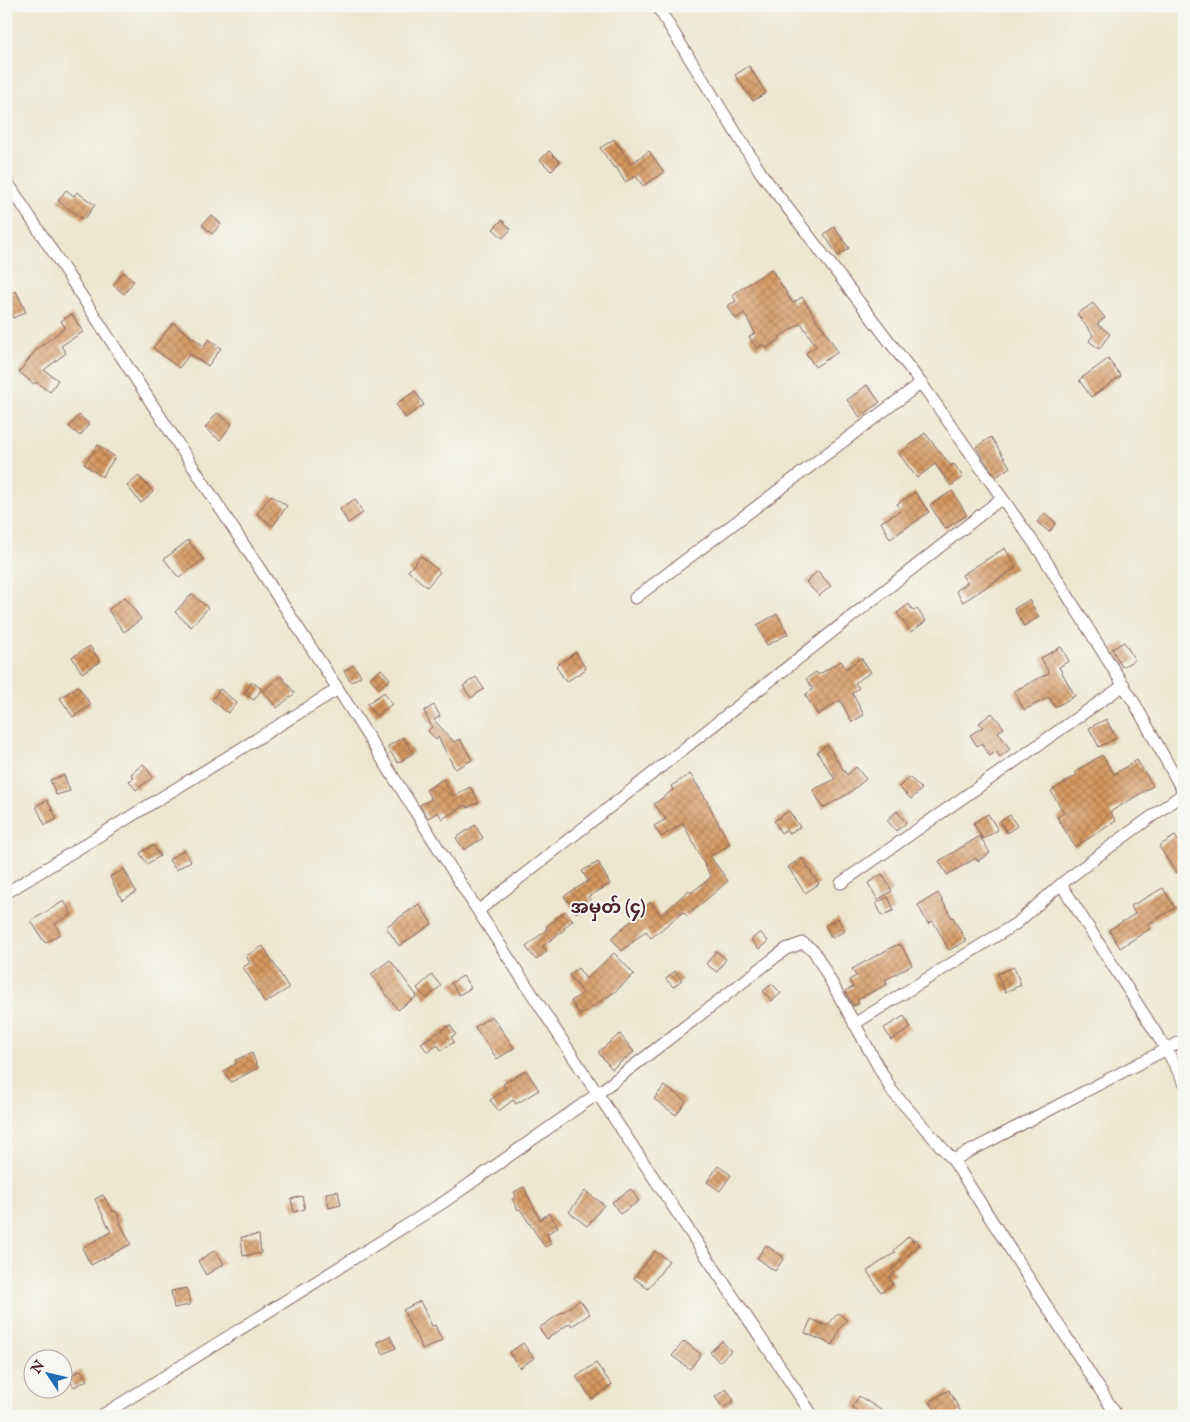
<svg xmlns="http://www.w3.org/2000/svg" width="1190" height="1422" font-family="'IM FELL English','Noto Sans Myanmar',serif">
<defs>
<pattern id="building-cross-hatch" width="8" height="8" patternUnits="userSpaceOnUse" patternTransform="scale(1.25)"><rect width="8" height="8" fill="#d59860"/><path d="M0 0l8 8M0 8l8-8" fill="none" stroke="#af7b4f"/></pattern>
</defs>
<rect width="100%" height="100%" fill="#f6f6f2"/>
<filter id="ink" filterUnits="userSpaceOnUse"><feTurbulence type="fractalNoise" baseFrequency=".02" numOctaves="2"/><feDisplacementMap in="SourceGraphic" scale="10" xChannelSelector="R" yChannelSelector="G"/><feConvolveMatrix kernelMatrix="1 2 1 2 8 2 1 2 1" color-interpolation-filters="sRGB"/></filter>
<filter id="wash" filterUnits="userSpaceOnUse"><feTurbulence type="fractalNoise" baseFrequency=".0096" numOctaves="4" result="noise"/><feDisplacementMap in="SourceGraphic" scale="20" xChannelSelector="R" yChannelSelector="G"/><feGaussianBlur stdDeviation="1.12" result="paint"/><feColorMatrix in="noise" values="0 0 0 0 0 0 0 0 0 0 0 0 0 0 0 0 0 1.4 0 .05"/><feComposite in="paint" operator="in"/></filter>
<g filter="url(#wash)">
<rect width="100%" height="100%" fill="#ece7ce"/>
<g id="blocks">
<!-- building -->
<path fill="url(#building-cross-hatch)" d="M749,66L766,93L753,101L735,75Z
M614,139L631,164L649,151L664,172L643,186L636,176L625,182L616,167L614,168L600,148Z
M549,151L560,162L551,171L540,160Z
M66,190L74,196L77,192L95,205L84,220L58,201Z
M211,215L221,224L212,234L202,225Z
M502,220L511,229L503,238L493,229Z
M834,227L849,248L838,256L824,234Z
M771,269L793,303L802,297L820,325H821L838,352L815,367L806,353L816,346L801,323L779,337L780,339L767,348L764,344L757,349L749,337L755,333L744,313L736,319L727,306L736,301L732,295Z
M123,272L134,281L124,294L113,285Z
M16,291L26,312L13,318L6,305V295Z
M1093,303L1105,318L1097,324L1110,334L1099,349L1089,341L1093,335L1077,314Z
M72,314L83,332L61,346L66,353L44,370L58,380L50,392L36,382L34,384L19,372L36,350L65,327L61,321Z
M173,323L204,346L209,339L221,348L208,366L190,354L179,368L153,348Z
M1108,359L1121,376L1091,397L1079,380Z
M867,385L880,402L860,417L847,400Z
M415,391L424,405L405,418L396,404Z
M217,413L232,424L220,440L205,428Z
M79,415L89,424L80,436L69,427Z
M925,433L951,466L954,464L963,477L951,486L935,464L917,478L899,454Z
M991,437L1010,467L996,477L976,447Z
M98,445L115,457L102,477L84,464Z
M139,476L153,492L141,503L127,486Z
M952,491L967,515L945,529L930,505Z
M915,492L929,512L890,539L881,522L902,510L897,504Z
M271,495L287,506L273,526L257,514Z
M355,499L363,513L348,523L340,509Z
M1045,513L1056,523L1049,532L1037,522Z
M188,540L203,559L179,578L164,559Z
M1005,548L1016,568L963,602L956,591L967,583L962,575Z
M421,556L440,572L427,587L408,571Z
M818,571L831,586L819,596L806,582Z
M192,594L208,608L191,627L175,612Z
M125,597L141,619L124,632L108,610Z
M1029,600L1039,617L1024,626L1014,609Z
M909,604L913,611L917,609L926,621L911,632L897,613Z
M777,614L788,634L767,645L757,625Z
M1124,642L1135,660L1122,667L1112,649Z
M90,646L100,662L82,673L72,657Z
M1061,647L1069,661L1059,667L1075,696L1055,707L1049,697L1024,710L1014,691L1049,673L1041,658Z
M576,652L586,669L566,682L556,666Z
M861,658L871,672L855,683L859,688L852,693L864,715L852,722L840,700L818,715L805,695L813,689L806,679L816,672L818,675L841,661L846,669Z
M354,665L361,676L351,682L344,671Z
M381,669L390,679L379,688L370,678Z
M281,676L295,693L277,708L263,691Z
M476,677L484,689L471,698L463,686Z
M252,682L262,689L254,700L244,694Z
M78,686L91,705L73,717L60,698Z
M220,689L237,703L228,713L212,700Z
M384,692L392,704L376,716L367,704Z
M434,705L440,716L434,720L454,742L460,739L472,760L455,769L438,737L436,740L428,731L432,727L424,711Z
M992,713L1004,728L998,732L1010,749L1000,757L996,751L990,756L981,743L977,746L970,735L983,727L979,723Z
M1106,719L1116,738L1099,747L1089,728Z
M403,737L413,753L398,763L387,747Z
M827,745L847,775L856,767L866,779L848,794L823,808L813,790L835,779L817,752Z
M1102,755L1114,774L1137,760L1153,786L1110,812L1116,821L1075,847L1057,817L1064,813L1051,791L1077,775L1075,772Z
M143,764L153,777L136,790L129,781L134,778L131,774Z
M690,774L703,794L730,845L710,856L728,881L687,916L683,912L651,938L646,931L622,951L611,938L635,918L634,917L651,902L661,915L689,890L691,893L711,877L683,823L661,837L654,826L666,819L654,804L673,790L671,786Z
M64,775L70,791L56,795L50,780Z
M909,777L922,789L911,799L899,787Z
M443,779L453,796L470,787L479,802L468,808L466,805L442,819L438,812L428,818L420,805L431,799L426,790Z
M47,800L57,819L45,825L36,806Z
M789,811L800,827L789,834L786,830L781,833L774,821Z
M897,811L906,823L896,831L887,820Z
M988,814L998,830L983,839L973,823Z
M1010,815L1017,826L1007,833L1000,821Z
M475,825L483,838L464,850L456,838Z
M980,836L990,853L978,861L976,858L947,875L939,861Z
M1175,836L1184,850V868L1176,873L1159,846Z
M153,845L160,856L147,864L140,853Z
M184,850L191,861L176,870L169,860Z
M802,858L819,884L805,893L788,867Z
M598,862L610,884L588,897L592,903L576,913L564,896L588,881L582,871Z
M124,869L136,892L122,900L110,877Z
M882,874L892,891L878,900L868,883Z
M1163,888L1175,908L1148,924L1151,928L1120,948L1109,930L1135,914L1131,906Z
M938,893L952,918L953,917L966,941L949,950L933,921L928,924L918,905Z
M888,897L894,910L882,916L876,903Z
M64,901L72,914L55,924L60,934L45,943L31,921Z
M419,904L432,924L399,946L386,927Z
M565,911L573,920L564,928L565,929L543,946L547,951L536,960L526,947L547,929L546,927Z
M838,918L845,931L832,938L825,926Z
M760,932L768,941L759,949L751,940Z
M898,944L899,946L901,945L912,965L885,980L887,984L857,1000L859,1003L853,1006L845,991L853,987L849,980L856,976L852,969Z
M263,946L289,988L265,1003L243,967L250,963L246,956Z
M716,951L726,959L717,972L706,964Z
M614,953L634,974L616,991L580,1015L571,1001L583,993L569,975L578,968L586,979Z
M390,960L417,996L398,1010L371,974Z
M1014,967L1021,985L1005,992L997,974Z
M675,971L682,980L673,987L666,979Z
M432,975L441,986L426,999L417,988Z
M463,976L471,988L459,995L451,983Z
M772,984L781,993L772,1001L763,991Z
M492,1016L514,1048L497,1059L475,1027Z
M904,1016L911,1028L891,1040L884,1028Z
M450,1025L456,1034L451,1037L454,1042L441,1050L438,1045L427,1052L421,1043Z
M620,1034L634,1052L612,1069L598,1052Z
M252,1053L258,1068L231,1082L224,1071L237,1063L235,1060Z
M526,1070L539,1090L516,1104L513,1100L499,1111L490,1100L506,1088L503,1084Z
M664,1086L686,1101L676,1115L654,1099Z
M718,1166L731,1175L720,1191L707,1182Z
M524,1187L540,1220L549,1213L558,1227L547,1234L551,1244L545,1247L520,1209L518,1210L512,1199L516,1197L514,1192Z
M631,1189L639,1201L620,1214L612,1202Z
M338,1191L341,1205L329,1208L326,1193Z
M585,1191L604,1205L587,1226L569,1212Z
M103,1195L113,1212L116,1211L121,1222L120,1223L131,1244L91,1265L82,1248L111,1232L95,1199Z
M302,1196L305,1209L294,1212L291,1199Z
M259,1235L261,1253L243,1256L241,1237Z
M909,1236L913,1241L915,1239L920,1245L892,1269L895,1273L889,1277L893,1284L881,1292L867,1271L896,1252L894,1250Z
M766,1245L784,1258L775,1271L757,1258Z
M215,1250L224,1264L206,1275L198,1261Z
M655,1251L669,1261L648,1289L634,1278Z
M187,1288L190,1305L174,1308L171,1291Z
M580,1300L590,1314L572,1326L570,1323L547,1339L539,1328Z
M420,1301L432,1326L435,1325L442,1340L423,1350L403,1310Z
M838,1313L847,1320L840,1328L833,1345L805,1333L811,1319L827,1326Z
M390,1336L396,1348L383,1354L377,1342Z
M684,1341L701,1354L690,1369L672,1356Z
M722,1341L731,1351L719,1362L710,1352Z
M523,1343L534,1358L520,1368L509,1353Z
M596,1363L612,1385L592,1399L576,1377Z
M81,1370L87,1380L74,1387L68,1377Z
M726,1389L734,1400L723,1408L715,1397Z
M949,1390L961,1412L955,1416H938L930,1401Z
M859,1396L890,1416H864L852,1407Z"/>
</g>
</g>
<g filter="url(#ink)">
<use href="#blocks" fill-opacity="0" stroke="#836564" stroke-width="1"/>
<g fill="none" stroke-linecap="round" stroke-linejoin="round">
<defs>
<path id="street" d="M657,6L761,173L921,383L1043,556L1135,704L1184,793
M6,180L338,689L478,911L581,1069L813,1416
M635,598L921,383
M841,883L1124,685
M1061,884L1166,1049L1184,1082
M6,893L338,689
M478,911L1002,498
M854,1024L1017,923L1061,884L1107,849L1184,793
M953,1160L1184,1040
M101,1416L444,1202L597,1094L786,949L803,943L814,951L892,1091L953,1160L1117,1416"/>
</defs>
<!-- street casing -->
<use href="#street" stroke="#836564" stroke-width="13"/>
<!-- street -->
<use href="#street" stroke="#fff" stroke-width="11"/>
</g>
</g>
<g text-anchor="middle" stroke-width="4" stroke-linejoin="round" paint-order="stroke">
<!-- quarter labels -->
<g font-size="18" font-weight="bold" fill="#4a1f2b" stroke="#f6f6f2">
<text x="608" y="913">အမှတ် (၄)</text>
</g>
</g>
<!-- margin -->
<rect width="1190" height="1422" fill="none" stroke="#f6f6f2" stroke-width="25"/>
<!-- north arrow -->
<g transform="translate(48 1374) rotate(305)"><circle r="24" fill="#f6f6f2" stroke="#b1a0a2"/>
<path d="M0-4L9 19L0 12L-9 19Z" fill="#1f6fb2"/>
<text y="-8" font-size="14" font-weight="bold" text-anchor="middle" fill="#4a1f2b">N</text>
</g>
</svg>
